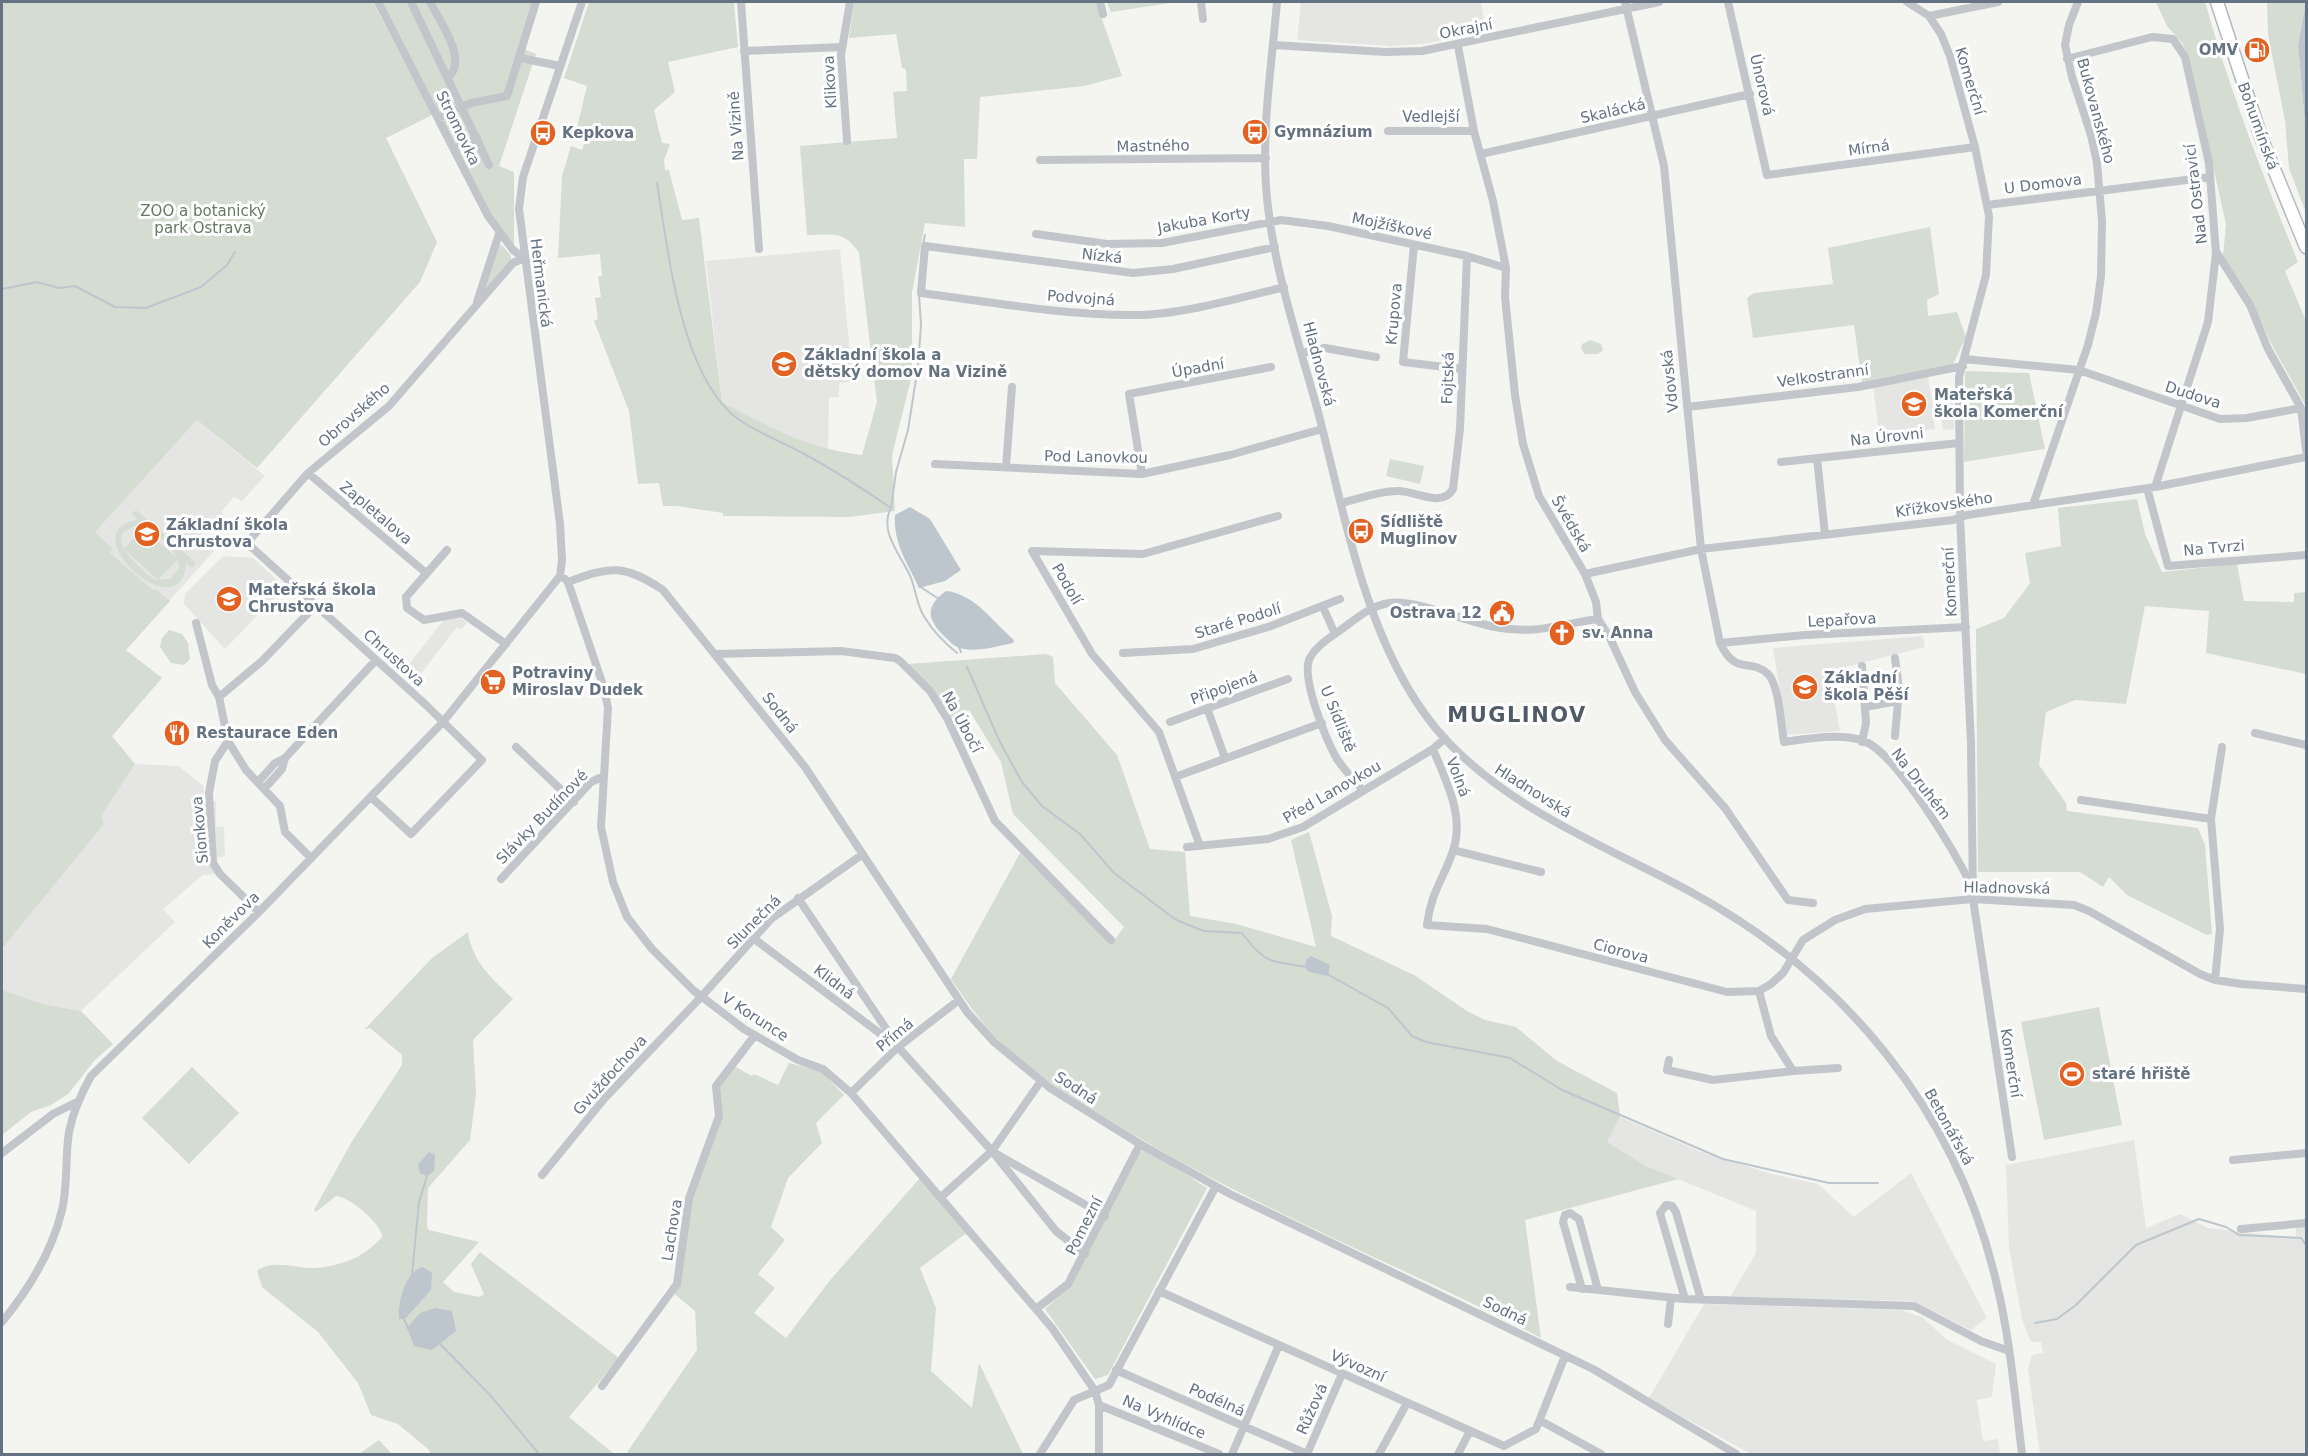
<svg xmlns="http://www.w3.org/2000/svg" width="2308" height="1456" font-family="'DejaVu Sans',sans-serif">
<rect width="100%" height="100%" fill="#f4f5f1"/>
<!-- built -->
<path fill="#e5e6e4" d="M1301,2H1481L1486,32L1422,44L1390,46L1297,40Z
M840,249L853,382L839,383V397L829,398L828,451L793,439L722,402L706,261Z
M1928,377L1931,396L1953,394L1954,429L1943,430L1941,413H1933L1935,429L1921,431L1919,438L1880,439L1873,387Z
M197,420L265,476L242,501L234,497L222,511L223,516L217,523L212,522L200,535L202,540L214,551L130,645L54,575Z
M223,556L253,558L285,587L225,649L184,604L185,594Z
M451,610L467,623L461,630L457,627L419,676L407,667Z
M1923,636L1925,647L1829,671L1840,731L1787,735L1773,648Z
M135,764L179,766L203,786L205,801H216V827L224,826L225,856L208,860L216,874L203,875L163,909L175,922L81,1011L43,1004L2,990V949L104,824L100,816Z
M1620,1117L1701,1152L1768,1173L1818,1184L1854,1217L1911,1173L1987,1318L1971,1330L1913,1301L1730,1297L1756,1253V1211L1646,1166L1607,1142Z
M2134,1140L2146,1228L2180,1214L2208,1228L2296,1238V1226L2306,1225V1454H2040L2028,1369L2032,1355L2043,1353L2041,1342H2031L2022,1320L2009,1247L2006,1165Z
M1704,1304L1900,1310L1922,1317L1947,1340L1996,1364L1992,1397L1977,1400L1983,1441L1998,1439L2000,1454H1751L1649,1398Z"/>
<!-- green -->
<path fill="#d5dcd2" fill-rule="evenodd" d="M2,2H373L432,115L386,138L437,242L420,282L257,468L197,420L95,532L113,549L110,553L153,590L155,589L170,601L126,650L162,678L112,736L135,764L101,816L104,824L2,949Z
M382,2H535L520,48L536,54L499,166L514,172V246L497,226Z
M589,2H734L738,47L668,62L675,92L654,110L662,143L670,144L664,160L665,170H669L682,220L699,218L722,402C772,428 805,448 862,455L877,402L859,253C844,230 833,235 807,235L800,146L897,138L893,92L907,91L906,69L902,68L896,34L849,38L854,2H1096L1122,76L1084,86L980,97L977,159H964L965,227L925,223L912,292V375L892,455L895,511L850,517L723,516V513L677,506H663L659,483L638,484L629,411L594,321L598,319L595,298L601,297L598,276H602L600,254L558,258L562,176L571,146L582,150L587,135L576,131L587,86L564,78Z
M1107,2H1177L1111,12Z
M2156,2H2205C2230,91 2263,176 2298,262L2285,271L2306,321V406L2273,347L2252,303L2223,256L2226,224L2188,55L2182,43L2167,26Z
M2267,2H2306L2298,45L2306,134V213L2289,168L2285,121L2268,34Z
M1930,227L1939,294L1927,300L1928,316L1957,312L1966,337L1953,364L1862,382L1854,325L1753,338L1747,298L1754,293L1833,284L1828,248Z
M502,245L511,256V263L485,290L499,246Z
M1590,340L1601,344L1603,350L1598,354H1585L1581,349L1582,344Z
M1965,371L2029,373L2045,449L1964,462Z
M1390,459L1424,466L1420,484L1386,476Z
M2137,499L2145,534L2162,572L2237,564L2244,601L2294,602V593L2306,592V674L2206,653L2209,611L2145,606L2126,704L2075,700L2046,712L2039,765L2066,803L2067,811L2198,828L2205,845L2212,934L2207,935L2127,895L2109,877L2103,887L2080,872H1978L1976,629L2004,618L2030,583L2025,553L2061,546L2058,508Z
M136,510L196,563L192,568L186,563C182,633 68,530 138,520L132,514ZM138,526C154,527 180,552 179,568L171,579L155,580C141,569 97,533 138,526Z
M143,528L178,559L158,580L124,549Z
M169,630L182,634L188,643L190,659L184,665L171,663L160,647L162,638Z
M1046,654L1053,657L1055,683L1117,755L1150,849L1185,852L1190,916L1236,924L1316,947L1291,840L1309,832L1332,916L1331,936L1414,975L1467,1011L1485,1020L1516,1027L1557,1061L1617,1093L1620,1117L1607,1142L1646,1166L1678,1179L1525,1220L1541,1338C1397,1263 1245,1205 1108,1119C1075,1098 1040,1079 1011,1053C987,1031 969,1005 951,979L1020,853L1112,943L1124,927L1013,814L1001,762L969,710L949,718L908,664Z
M468,932C472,962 492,978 513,999L473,1040L476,1094L470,1140L428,1188L427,1226L429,1230L479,1242L443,1282L454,1292L480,1297L484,1294L471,1264L480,1252L619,1358L569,1417L614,1454H431L428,1449L398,1424L371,1415L358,1383L318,1332L262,1287L257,1271C271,1259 295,1268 312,1268C339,1267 364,1258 382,1237C383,1225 349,1196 336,1196L316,1212L314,1210L351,1143L402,1065V1055L370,1028L364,1030L432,958Z
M2,990L43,1004L81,1011L113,1044L95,1060L68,1094L51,1105L31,1112L2,1135Z
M2099,1007L2122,1125L2044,1140L2021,1022Z
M789,1063L821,1071L844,1095L816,1123L822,1143L788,1178L771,1227L785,1240L758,1274L775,1288L754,1313L786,1338L831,1279L920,1178L988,1252L965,1234L920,1268L936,1308L931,1371L972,1408L979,1363L1023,1454H626L697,1350L695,1311L672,1292L680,1282L691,1200L719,1127V1087L734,1066L752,1076L754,1074L778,1085Z
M192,1067L239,1113L189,1164L142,1118Z
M1143,1150L1168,1163L1207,1188L1108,1375L1095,1379L1045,1309L1070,1286L1136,1154Z
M379,1440L392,1454H359Z"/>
<!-- water -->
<path fill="#bdc6cd" d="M2306,2V134L2298,45Z
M910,507L930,519L961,570L945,581L919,588C908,563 893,544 895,515Z
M946,591C975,594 993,622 1014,640L1013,643C998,646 975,653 960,648C953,646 947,639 941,633C926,617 927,605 946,591Z
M1311,956L1330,965L1328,976L1309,972L1305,967L1306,960Z
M429,1152L435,1155L434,1171L427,1176L420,1173L418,1165Z
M423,1267L432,1273L431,1290L405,1319H399C398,1303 404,1272 423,1267Z
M435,1308L452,1311L456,1331L432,1350L414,1346L407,1328L420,1313Z"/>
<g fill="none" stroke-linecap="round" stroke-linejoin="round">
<!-- stream -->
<path stroke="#bdc6cd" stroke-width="2" d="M657,183C668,249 680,376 738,419C758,433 784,443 806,455C836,471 863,489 891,508C878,532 903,558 911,578C916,591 917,607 925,618C933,631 946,644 957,653
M923,244L925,235
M2,289L37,282L59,288L75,286L115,307L146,308L201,287L227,265L235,252
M891,508L896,472L908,430L918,366L921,325L919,295
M919,586L939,599
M958,645L961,652
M967,667L999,740L1022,782L1042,806L1080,834L1114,873L1176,920L1204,931L1242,933C1266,965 1271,961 1308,967
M1327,974L1388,1008L1412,1036L1426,1042L1510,1058L1562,1090L1723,1159L1829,1183H1878
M412,1274L419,1202L427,1176
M403,1317L408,1328
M2035,1323L2057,1319L2076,1305L2136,1245L2199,1219L2226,1227L2239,1235L2301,1238L2306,1245
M440,1344L491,1396L539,1454"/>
<defs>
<path id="secondary" d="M2217,2L2262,140L2306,247"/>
</defs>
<!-- secondary casing -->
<use href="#secondary" stroke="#b4b9be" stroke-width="15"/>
<!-- minor -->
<path stroke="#c2c5c9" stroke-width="8" d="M411,2L489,165
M430,2C439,20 469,61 448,77
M741,2L759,249
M1100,2L1103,14
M1201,2L1203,19
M1277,2C1272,62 1262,125 1266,186C1271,261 1297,336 1317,408C1346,517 1367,655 1446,740C1514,812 1606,846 1691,892C1844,975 1956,1110 1996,1281C2010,1337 2015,1397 2022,1454
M1625,2L1664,166L1701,549L1720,643C1736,677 1750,657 1768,674C1779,685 1781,725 1784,742C1807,739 1849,731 1870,744C1902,764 1954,850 1971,885
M1728,2L1767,175L1975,147
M1907,2L1929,16L1941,34L1950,56L1975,147L1989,216L1986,275L1959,377L1960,517L1971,743L1973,899L2012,1157
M1929,16L1998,2
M1274,45L1385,52L1422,51L1659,2
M1458,46L1474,131L1493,201L1506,268L1505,297L1515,395L1523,444L1539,496L1585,574L1596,602L1598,619L1609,636L1635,692L1665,740L1725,808L1788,900L1813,903
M744,51L842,47
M520,58L560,66
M2067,59L2152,37L2173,39L2185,57L2209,163L2216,253L2208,322L2155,487
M438,118L471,103L507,96L536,2
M1388,131H1474
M847,141L841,55L850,2
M454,149L477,138
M1481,154L1750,94
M1040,160L1266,158
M1987,205L2210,177
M1036,234L1107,244L1162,243L1281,220L1328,226L1467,256L1506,268
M1414,245L1403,362L1462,369
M1275,247L1173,269L1133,273L925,246L921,293C991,302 1061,315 1131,315C1176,316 1240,298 1284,287
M2217,253L2250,305L2268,349L2301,408L2306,450
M477,302L499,234
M1302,353L1325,348L1376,357
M1964,359L2079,370L2220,419L2247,418L2301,408
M1687,407L1858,387L1963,366
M1817,458L1825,535
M1781,462L1959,443
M935,464L1142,474L1230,455L1322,429
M1006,467L1012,387
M308,473L426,573
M1142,474L1129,394L1271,367
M2147,488L2168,566L2306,555
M1341,503C1359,499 1379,491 1397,491C1414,490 1442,509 1453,489L1460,429L1467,256
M2033,505L2088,345L2096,313L2101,276L2102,221L2097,163L2091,135L2072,77L2065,45L2069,25L2078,2
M447,550L406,597L407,608L424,620L462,613L506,644
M1585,574L1701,549L1953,520L1967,515L2155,487L2306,457
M565,579L568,582L604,688L608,708L601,827L613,882L627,917L652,949L693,990L744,1029L798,1060L823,1069L851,1093L1052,1328L1095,1391L1099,1405V1454
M568,582C610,566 624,564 663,590L805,767L967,1012L994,1042L1050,1088L1140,1144L1230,1194L1593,1369L1736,1454
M1323,607L1335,634
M196,623L212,685L219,697L228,741L246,770L280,806L285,832L311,858
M1720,643L1805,635L1966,627
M1123,653L1193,649L1271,626L1340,599
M716,654L841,651L895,658L900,661L930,691L948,720L995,821L1111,940
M219,697L262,661L316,605
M1865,707L1898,701
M1207,708L1225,758
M1170,722L1288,679
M2255,733L2306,745
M1895,736L1899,690L1895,658
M228,741L215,761L209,793L213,863L220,874L259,912
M1862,742L1866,723L1862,666
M516,747L574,802
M1433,749C1446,782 1465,815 1453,851C1443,880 1431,892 1427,925L1487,929L1727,992L1759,991L1771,984L1783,973L1803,940L1835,920L1865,909L1973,899L2074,905L2089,911L2200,974L2215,980L2242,984L2306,989
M1175,777L1322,723
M258,782L275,763L285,758L376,660
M264,789L282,769L285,758
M1363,791C1355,780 1344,770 1337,759C1326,740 1302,680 1309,660C1315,646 1331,637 1342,629C1357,618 1370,606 1389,603C1416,599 1467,622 1495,627C1535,635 1560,624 1598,619
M371,797L411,834L482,760L426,705L247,543L308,473L389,406L513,263L524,258L513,250L488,216L378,2
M2081,800L2211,819
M1200,846L1159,732L1092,654L1032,551L1143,554L1278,516
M1187,847L1268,839L1303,827L1433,749L1445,738
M1453,850L1541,872
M501,879L591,782L604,776
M798,898L895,1042
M753,938L898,1047L992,1151L1056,1231L1085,1254
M2215,980L2220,929L2211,819L2222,747
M1759,991L1771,1036L1793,1071L1838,1068
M1669,1060L1667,1070L1713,1080L1793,1071
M851,1093L898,1047L959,1000
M993,1152L1105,1216
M2,1153L53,1114L77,1102
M2233,1160L2306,1153
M542,1175L604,1099L701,997L771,919L863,854
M941,1197L992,1151L1041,1081
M2241,1229L2306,1223
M1570,1287L1685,1299L1914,1306L1981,1341L2009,1351
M1582,1289L1563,1222L1565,1215L1570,1213L1579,1219L1598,1290
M1159,1291L1504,1446L1536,1429L1565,1356
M1685,1299L1660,1213L1666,1205L1672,1206L1676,1212L1701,1300
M1036,1309L1068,1284L1140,1144
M2,1322C29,1289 52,1252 62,1210C68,1185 65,1157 69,1132C73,1111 81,1094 91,1076L259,912L443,722L560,576L562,560L560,524L519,209L523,177L582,2
M1668,1324L1671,1298
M1116,1370L1307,1454
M602,1386L677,1284L689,1198L719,1116L716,1086L755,1035
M1099,1405L1219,1454
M1541,1421L1601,1454
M1040,1454L1074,1400L1109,1385L1216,1186
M1232,1454L1279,1345
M1307,1454L1342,1374
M1379,1454L1407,1403
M1458,1454L1470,1431"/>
<!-- secondary -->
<use href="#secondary" stroke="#fff" stroke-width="12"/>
</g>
<!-- icons -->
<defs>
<symbol id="fuel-disc" viewBox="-11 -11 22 22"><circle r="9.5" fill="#e36222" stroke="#fff"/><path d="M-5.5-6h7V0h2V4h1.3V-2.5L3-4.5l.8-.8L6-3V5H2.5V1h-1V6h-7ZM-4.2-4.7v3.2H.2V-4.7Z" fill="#fff"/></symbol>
<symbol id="bus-disc" viewBox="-11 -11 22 22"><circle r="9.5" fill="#e36222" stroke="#fff"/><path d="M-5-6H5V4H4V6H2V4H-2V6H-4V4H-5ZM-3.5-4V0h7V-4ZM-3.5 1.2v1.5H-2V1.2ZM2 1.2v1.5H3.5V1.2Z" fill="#fff"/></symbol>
<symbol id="school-disc" viewBox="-11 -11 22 22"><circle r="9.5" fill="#e36222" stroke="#fff"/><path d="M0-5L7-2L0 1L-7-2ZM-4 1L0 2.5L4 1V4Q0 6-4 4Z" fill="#fff"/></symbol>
<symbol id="civic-disc" viewBox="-11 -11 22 22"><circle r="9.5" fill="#e36222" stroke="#fff"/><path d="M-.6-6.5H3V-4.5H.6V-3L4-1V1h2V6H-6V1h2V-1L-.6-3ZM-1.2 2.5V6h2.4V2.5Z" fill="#fff"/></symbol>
<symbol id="church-disc" viewBox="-11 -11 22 22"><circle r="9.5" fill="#e36222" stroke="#fff"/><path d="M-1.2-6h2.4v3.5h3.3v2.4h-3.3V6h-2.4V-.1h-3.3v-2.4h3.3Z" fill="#fff"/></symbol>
<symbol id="supermarket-disc" viewBox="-11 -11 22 22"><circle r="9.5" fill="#e36222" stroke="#fff"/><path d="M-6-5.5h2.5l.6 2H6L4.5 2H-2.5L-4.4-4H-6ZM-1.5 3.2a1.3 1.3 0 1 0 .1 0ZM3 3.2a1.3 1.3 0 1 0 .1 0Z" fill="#fff"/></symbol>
<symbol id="restaurant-disc" viewBox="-11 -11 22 22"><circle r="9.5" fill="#e36222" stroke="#fff"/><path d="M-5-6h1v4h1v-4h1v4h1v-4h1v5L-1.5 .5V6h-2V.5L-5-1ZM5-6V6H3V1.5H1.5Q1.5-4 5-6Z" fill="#fff"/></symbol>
<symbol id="stadium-disc" viewBox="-11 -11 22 22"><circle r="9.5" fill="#e36222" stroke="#fff"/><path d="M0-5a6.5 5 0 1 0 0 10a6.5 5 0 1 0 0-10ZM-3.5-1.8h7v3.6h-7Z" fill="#fff"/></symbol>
</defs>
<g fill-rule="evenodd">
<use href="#fuel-disc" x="2242" y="35" width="30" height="30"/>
<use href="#bus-disc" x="1240" y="117" width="30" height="30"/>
<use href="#bus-disc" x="528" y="118" width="30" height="30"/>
<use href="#school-disc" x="769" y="349" width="30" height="30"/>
<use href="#school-disc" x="1899" y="389" width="30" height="30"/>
<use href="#bus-disc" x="1346" y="516" width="30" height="30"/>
<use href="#school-disc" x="132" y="519" width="30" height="30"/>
<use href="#school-disc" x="214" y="584" width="30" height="30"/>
<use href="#civic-disc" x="1487" y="598" width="30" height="30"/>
<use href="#church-disc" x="1547" y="618" width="30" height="30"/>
<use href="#supermarket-disc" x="478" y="667" width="30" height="30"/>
<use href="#school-disc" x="1790" y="672" width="30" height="30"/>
<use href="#restaurant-disc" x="162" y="718" width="30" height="30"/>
<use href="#stadium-disc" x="2057" y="1059" width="30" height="30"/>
</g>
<g text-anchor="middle" stroke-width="6" stroke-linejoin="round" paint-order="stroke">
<!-- street labels -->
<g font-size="15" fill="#647282" stroke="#fff">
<text transform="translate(1466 29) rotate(-11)" y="5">Okrajní</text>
<text transform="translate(1970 81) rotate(73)" y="5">Komerční</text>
<text transform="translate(830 82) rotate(-93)" y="5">Klikova</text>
<text transform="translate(1762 85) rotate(77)" y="5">Únorová</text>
<text transform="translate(1613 111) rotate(-13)" y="5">Skalácká</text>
<text transform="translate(2096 111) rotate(75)" y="5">Bukovanského</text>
<text x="1431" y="122">Vedlejší</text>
<text transform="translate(736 126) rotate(-94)" y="5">Na Vizině</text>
<text transform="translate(2258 126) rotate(70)" y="5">Bohumínská</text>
<text transform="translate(458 128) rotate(64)" y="5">Stromovka</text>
<text transform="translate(1153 146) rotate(-1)" y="5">Mastného</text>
<text transform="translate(1869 148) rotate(-8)" y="5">Mírná</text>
<text transform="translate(2043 184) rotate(-7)" y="5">U Domova</text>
<text transform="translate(2196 194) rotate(-97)" y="5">Nad Ostravicí</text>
<text transform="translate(1204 220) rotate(-10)" y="5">Jakuba Korty</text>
<text transform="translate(1392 226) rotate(12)" y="5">Mojžíškové</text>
<text transform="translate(1102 256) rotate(6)" y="5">Nízká</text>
<text transform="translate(541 283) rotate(83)" y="5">Heřmanická</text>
<text transform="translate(1081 298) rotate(4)" y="5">Podvojná</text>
<text transform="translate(1394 314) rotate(-85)" y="5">Krupova</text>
<text transform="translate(1319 364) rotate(75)" y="5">Hladnovská</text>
<text transform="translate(1198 368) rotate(-10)" y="5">Úpadní</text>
<text transform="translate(1823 376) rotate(-8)" y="5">Velkostranní</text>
<text transform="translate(1448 378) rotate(-88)" y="5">Fojtská</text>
<text transform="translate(1670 381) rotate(-96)" y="5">Vdovská</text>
<text transform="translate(2193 395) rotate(18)" y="5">Dudova</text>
<text transform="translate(354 415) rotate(-41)" y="5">Obrovského</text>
<text transform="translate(1887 437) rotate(-6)" y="5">Na Úrovni</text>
<text transform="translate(1096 457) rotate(1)" y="5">Pod Lanovkou</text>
<text transform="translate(1944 505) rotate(-9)" y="5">Křížkovského</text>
<text transform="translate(376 513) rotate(40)" y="5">Zapletalova</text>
<text transform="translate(1571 524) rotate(60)" y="5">Švédská</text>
<text transform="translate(2214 548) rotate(-5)" y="5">Na Tvrzi</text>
<text transform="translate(1950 582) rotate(-93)" y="5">Komerční</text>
<text transform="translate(1067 584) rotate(60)" y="5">Podolí</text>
<text transform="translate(1842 620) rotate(-3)" y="5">Lepařova</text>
<text transform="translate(1238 621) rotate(-17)" y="5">Staré Podolí</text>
<text transform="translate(394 658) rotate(42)" y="5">Chrustova</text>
<text transform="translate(1224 688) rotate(-20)" y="5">Připojená</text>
<text transform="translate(780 713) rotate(52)" y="5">Sodná</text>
<text transform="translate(1338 719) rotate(68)" y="5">U Sídliště</text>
<text transform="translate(962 722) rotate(62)" y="5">Na Úbočí</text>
<text transform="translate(1458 777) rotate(69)" y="5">Volná</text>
<text transform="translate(1921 784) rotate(52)" y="5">Na Druhém</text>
<text transform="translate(1533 791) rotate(32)" y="5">Hladnovská</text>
<text transform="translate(1332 792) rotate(-30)" y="5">Před Lanovkou</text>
<text transform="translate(542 817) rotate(-46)" y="5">Slávky Budínové</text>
<text transform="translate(200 830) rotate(-95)" y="5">Sionkova</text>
<text transform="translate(2007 888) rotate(1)" y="5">Hladnovská</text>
<text transform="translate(231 920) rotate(-45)" y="5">Koněvova</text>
<text transform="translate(754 922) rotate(-45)" y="5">Slunečná</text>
<text transform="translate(1621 951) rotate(15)" y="5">Ciorova</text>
<text transform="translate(834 982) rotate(37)" y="5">Klidná</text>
<text transform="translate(755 1017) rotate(33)" y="5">V Korunce</text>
<text transform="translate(895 1035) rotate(-40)" y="5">Přímá</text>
<text transform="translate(2011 1063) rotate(81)" y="5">Komerční</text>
<text transform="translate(610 1075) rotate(-48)" y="5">Gvužďochova</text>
<text transform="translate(1076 1088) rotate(33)" y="5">Sodná</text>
<text transform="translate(1949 1127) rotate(61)" y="5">Betonářská</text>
<text transform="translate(1084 1226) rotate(-63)" y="5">Pomezní</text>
<text transform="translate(672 1230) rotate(-81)" y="5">Lachova</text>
<text transform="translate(1505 1311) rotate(26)" y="5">Sodná</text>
<text transform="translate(1358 1366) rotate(24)" y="5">Vývozní</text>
<text transform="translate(1217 1400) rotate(24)" y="5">Podélná</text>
<text transform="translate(1312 1409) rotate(-66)" y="5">Růžová</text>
<text transform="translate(1164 1417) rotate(23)" y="5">Na Vyhlídce</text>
</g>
<!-- poi labels -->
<g font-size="15" font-weight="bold" fill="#647282" stroke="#fff" text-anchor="start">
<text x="2238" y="55" text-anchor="end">OMV</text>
<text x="1274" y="137">Gymnázium</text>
<text x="562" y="138">Kepkova</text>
<text x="804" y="360">Základní škola a<tspan x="804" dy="17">dětský domov Na Vizině</tspan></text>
<text x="1934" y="400">Mateřská<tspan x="1934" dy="17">škola Komerční</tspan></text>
<text x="1380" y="527">Sídliště<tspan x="1380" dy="17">Muglinov</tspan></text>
<text x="166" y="530">Základní škola<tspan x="166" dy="17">Chrustova</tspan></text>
<text x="248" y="595">Mateřská škola<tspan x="248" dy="17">Chrustova</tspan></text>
<text x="1482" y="618" text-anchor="end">Ostrava 12</text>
<text x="1582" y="638">sv. Anna</text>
<text x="512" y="678">Potraviny<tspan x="512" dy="17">Miroslav Dudek</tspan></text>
<text x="1824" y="683">Základní<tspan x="1824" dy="17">škola Pěší</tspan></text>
<text x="196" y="738">Restaurace Eden</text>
<text x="2092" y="1079">staré hřiště</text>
</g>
<!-- park labels -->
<g font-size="15" fill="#657962" stroke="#fff">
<text x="203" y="216">ZOO a botanický<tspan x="203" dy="17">park Ostrava</tspan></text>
</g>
<!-- district labels -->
<g font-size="21" font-weight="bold" letter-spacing="1.5" fill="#515b67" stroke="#fff">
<text x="1517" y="722">MUGLINOV</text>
</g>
</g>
<!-- border -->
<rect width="2308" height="1456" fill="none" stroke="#647282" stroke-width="6"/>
</svg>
